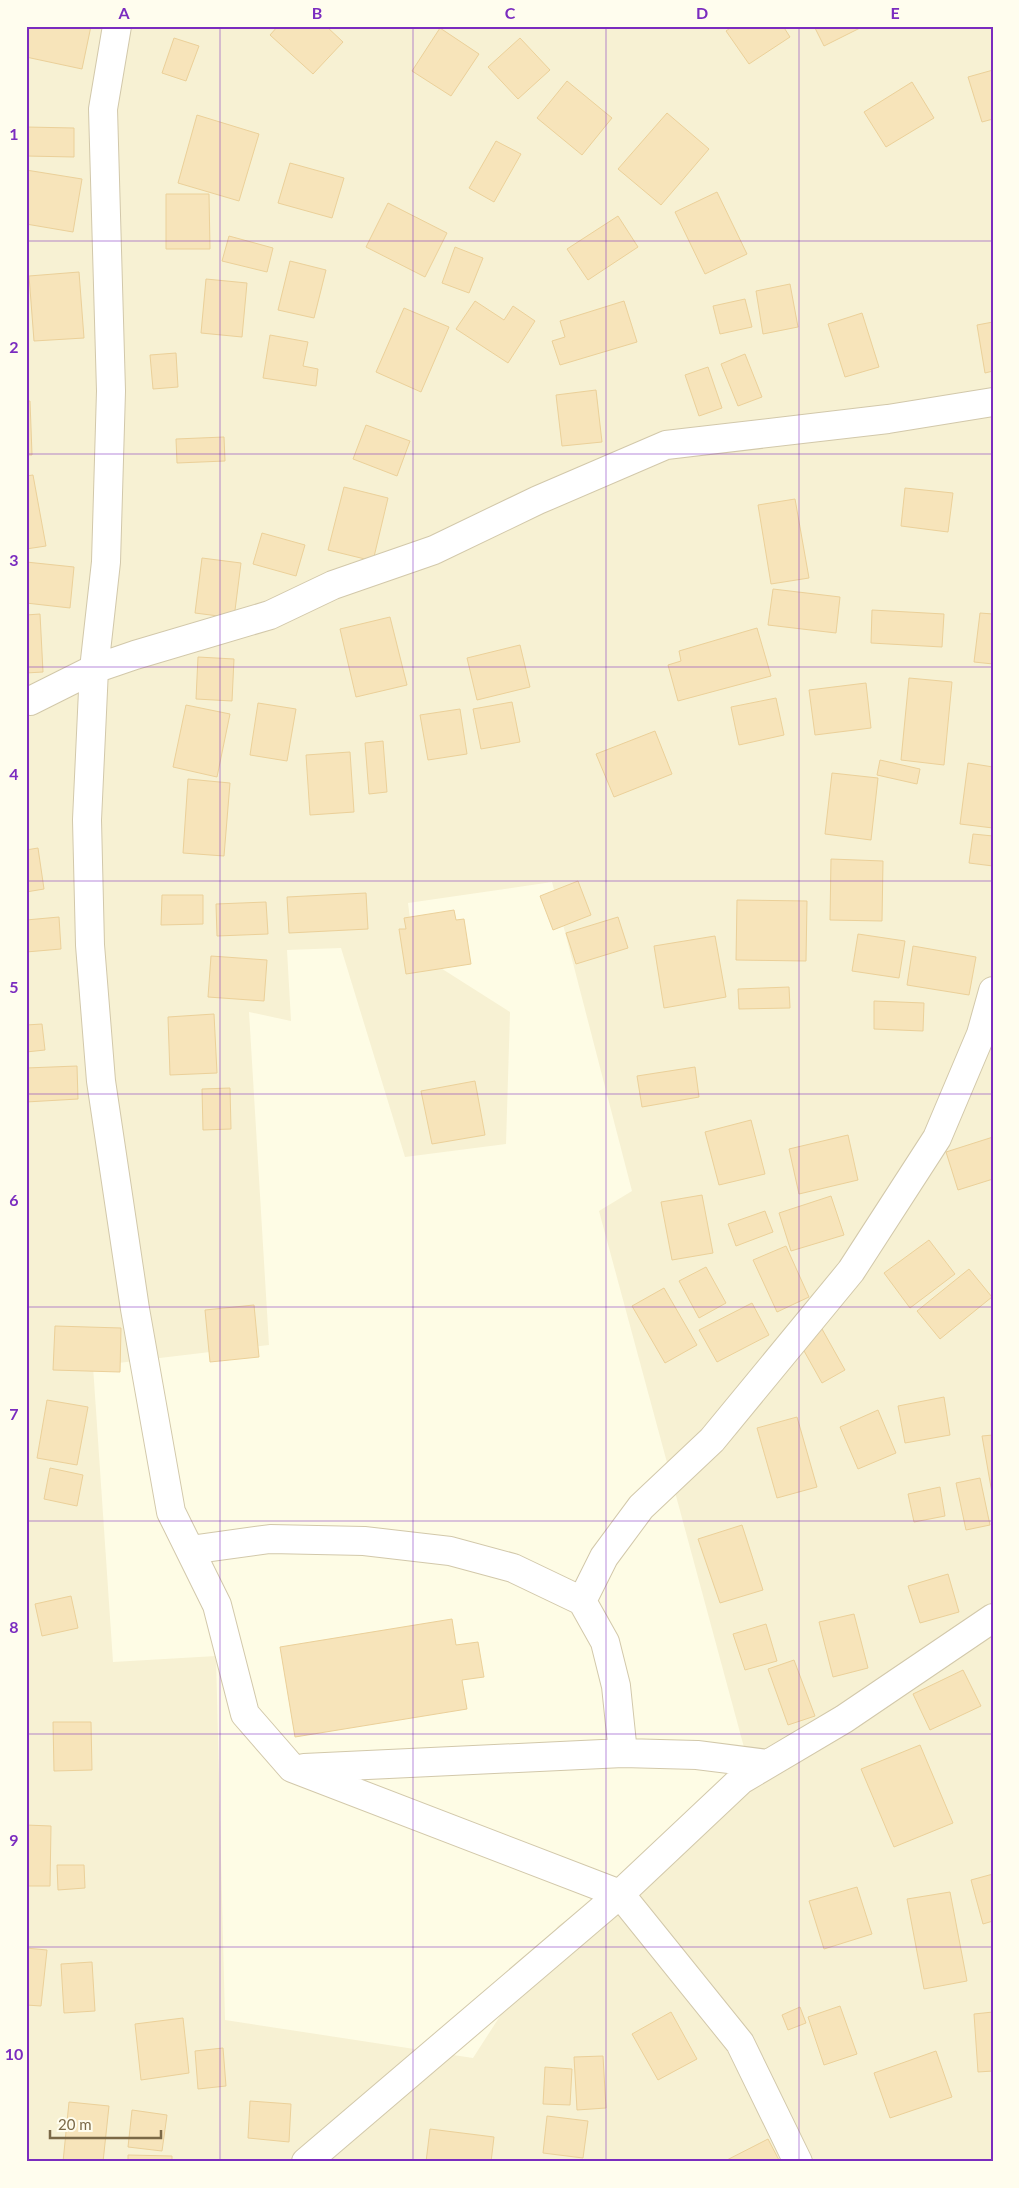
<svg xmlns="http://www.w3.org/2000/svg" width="1019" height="2188" font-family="Lato,sans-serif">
<rect width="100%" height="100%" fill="#fefce5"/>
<!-- residential -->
<path fill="#f7f1d3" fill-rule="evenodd" d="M26,26H993V2162H26ZM552,882L632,1191L599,1211L755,1788L558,1926L473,2058L225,2020L216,1656L113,1662L93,1366L269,1345L249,1012L291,1021L287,950L341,948L405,1157L506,1144L510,1012L414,951L408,903Z"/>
<!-- building -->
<path fill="#f7e4ba" stroke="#ebd099" d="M26,26H91L82,69L26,57Z
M278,26H326L343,42L313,74L270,35Z
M733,26H783L790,37L749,64L726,31Z
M814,26H862V27L824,46Z
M440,28L479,54L451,96L412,71Z
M174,38L199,46L186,81L162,73Z
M520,38L550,70L518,99L488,67Z
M993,70V119L982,122L968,77Z
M567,81L612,118L582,155L537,118Z
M912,82L934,118L886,147L864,112Z
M667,113L709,149L661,205L618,169Z
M197,115L259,134L239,201L178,183Z
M26,127L74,128V157L26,156Z
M496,141L521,154L494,202L469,188Z
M290,163L344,178L332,218L278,203Z
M26,170L82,179L73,232L26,224Z
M717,192L747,254L705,274L675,212Z
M166,194H209L210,249H166Z
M388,203L447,233L425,277L366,247Z
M618,216L638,247L588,280L567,249Z
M229,236L273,248L267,272L222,261Z
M455,247L483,258L469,293L442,283Z
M290,261L326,270L314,318L278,310Z
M79,272L84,338L34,341L29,276Z
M206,279L247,283L242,337L201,333Z
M790,284L798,327L763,334L756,291Z
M745,299L752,327L720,334L713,306Z
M475,301L504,320L513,306L535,321L508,363L456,329Z
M624,301L637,342L560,365L552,341L565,337L560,321Z
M404,308L449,327L421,392L376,372Z
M862,313L879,367L845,377L828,324Z
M993,322V371L985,373L977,325Z
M270,335L308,342L303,366L318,369L316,386L263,378Z
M176,353L178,387L153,389L150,355Z
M745,354L762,397L738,406L721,364Z
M708,367L722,408L699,416L685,375Z
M596,390L602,442L562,446L556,395Z
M26,401H30L32,455H26Z
M366,425L410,441L397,476L353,459Z
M224,437L225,461L177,463L176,439Z
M33,475L46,546L26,549V476Z
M344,487L388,498L373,561L328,550Z
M905,488L953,493L948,532L901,526Z
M795,499L809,578L771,584L758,505Z
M262,533L305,545L296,576L253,564Z
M202,558L241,563L234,618L195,613Z
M26,562L74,567L70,608L26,603Z
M773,589L840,597L836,633L768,625Z
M872,610L944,614L942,647L871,643Z
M980,613L993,614V664L974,662Z
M40,614L43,672L26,673V615Z
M390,617L407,685L356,697L340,629Z
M757,628L771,676L678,701L668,665L681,661L679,651Z
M520,645L530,687L477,700L467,658Z
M198,657L234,659L232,701L196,699Z
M909,678L952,682L944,765L901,760Z
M866,683L871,728L815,735L809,690Z
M776,698L784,735L739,745L731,707Z
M512,702L520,742L481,749L473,709Z
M258,703L296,709L287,761L250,755Z
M186,705L230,714L217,777L173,767Z
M460,709L467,754L428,760L420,715Z
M655,731L672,774L614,797L596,754Z
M383,741L387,792L369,794L365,743Z
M350,752L354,812L310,815L306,755Z
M880,760L920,769L917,784L877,775Z
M968,763L993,767V828L960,824Z
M832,773L878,778L871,840L825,834Z
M188,779L230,783L224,856L183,853Z
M973,834L993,836V866L969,863Z
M38,848L44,889L26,892V850Z
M831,859L883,861L882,921L830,920Z
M578,881L591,915L553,930L540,896Z
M366,893L368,929L289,933L287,897Z
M162,895H203V924L161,925Z
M737,900L807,901L806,961L736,960Z
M266,902L268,934L217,936L216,904Z
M454,910L456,920L464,919L471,964L406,974L399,929H406L404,918Z
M59,917L61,949L26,952V920Z
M618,917L628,948L576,964L566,933Z
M858,934L905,941L899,978L852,971Z
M715,936L726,997L664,1008L654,946Z
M913,946L976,957L969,995L907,985Z
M211,956L267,960L264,1001L208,997Z
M789,987L790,1008L739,1009L738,989Z
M874,1001L924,1003L923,1031L874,1029Z
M214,1014L217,1073L170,1075L168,1017Z
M42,1024L45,1050L26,1052V1025Z
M77,1066L78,1099L26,1102V1068Z
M695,1067L699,1097L642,1107L637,1076Z
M475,1081L485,1135L432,1144L421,1091Z
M230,1088L231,1129L203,1130L202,1089Z
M751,1120L765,1174L719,1185L705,1132Z
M848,1135L858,1180L799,1194L789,1149Z
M993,1137V1179L958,1190L946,1152Z
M702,1195L713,1253L672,1260L661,1202Z
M831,1196L844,1235L791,1251L779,1213Z
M765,1211L773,1232L736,1246L728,1224Z
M929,1240L955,1274L910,1308L884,1273Z
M786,1246L809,1297L777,1312L753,1260Z
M706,1267L726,1303L699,1318L679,1281Z
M969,1269L992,1297L940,1339L917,1311Z
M664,1288L697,1345L665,1363L632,1306Z
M752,1303L769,1335L717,1362L699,1330Z
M254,1305L259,1357L210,1362L205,1310Z
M55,1326L121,1328L120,1372L53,1370Z
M822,1329L845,1370L822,1383L799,1342Z
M944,1397L950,1435L905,1443L898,1406Z
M47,1400L88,1407L77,1465L37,1458Z
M878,1410L896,1453L858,1469L840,1427Z
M797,1417L817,1487L777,1498L757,1428Z
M993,1435V1493H992L982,1436Z
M50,1468L83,1475L77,1506L44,1499Z
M980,1478L990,1525L966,1530L956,1483Z
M940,1487L945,1516L914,1522L908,1494Z
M742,1525L763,1590L720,1603L698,1539Z
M948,1574L959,1612L920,1623L908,1586Z
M71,1596L78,1628L42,1636L35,1604Z
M854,1614L868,1668L833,1677L819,1622Z
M452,1619L456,1645L478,1642L484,1677L462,1680L467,1709L295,1737L280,1647Z
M766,1624L777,1661L745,1670L733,1634Z
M794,1660L815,1716L788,1725L768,1669Z
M963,1670L981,1706L930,1730L913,1694Z
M53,1722H91L92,1770L54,1771Z
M920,1745L953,1823L894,1847L861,1769Z
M26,1825L51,1826L50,1886H26Z
M57,1865H84L85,1888L58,1890Z
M993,1874V1921L983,1924L971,1880Z
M857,1887L872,1934L824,1949L809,1901Z
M950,1892L967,1981L924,1989L907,1899Z
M26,1948L47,1950L41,2006L26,2005Z
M92,1962L95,2011L64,2013L61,1964Z
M840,2006L857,2054L824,2065L808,2017Z
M800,2007L806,2023L788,2030L782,2015Z
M671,2012L697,2059L658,2080L632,2034Z
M993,2012V2071L978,2072L974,2014Z
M183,2018L189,2073L141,2080L135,2024Z
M223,2048L226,2086L198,2089L195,2051Z
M936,2051L952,2097L890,2118L874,2073Z
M603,2056L606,2108L577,2110L574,2057Z
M545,2067L572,2069L570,2105L543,2104Z
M250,2101L291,2104L289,2142L248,2138Z
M69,2102L109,2106L103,2162H63Z
M132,2110L167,2115L162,2151L128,2147Z
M547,2116L588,2121L583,2158L543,2153Z
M430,2129L494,2137L491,2162H426Z
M768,2139L780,2162H723Z
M128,2155L172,2156V2162H128Z"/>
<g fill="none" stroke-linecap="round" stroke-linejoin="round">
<defs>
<path id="minor" d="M117,26L103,109L111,391L106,562L94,669L87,820L90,945L101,1081L135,1309L171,1512L217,1605L245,1714L292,1768L620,1894L740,2043L798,2162
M26,700L30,701L94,669L135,655L270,615L333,585L434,550L538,500L666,445L888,419L993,402
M190,1550L270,1539L364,1541L450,1551L513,1568L582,1601L605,1642L616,1686L623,1753
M582,1601L604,1557L641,1507L712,1440L851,1271L937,1138L981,1034L993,991
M304,1768L623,1753L697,1755L768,1764
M306,2162L620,1894L741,1780L844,1719L993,1618"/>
</defs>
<!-- minor casing -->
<use href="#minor" stroke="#d2c8aa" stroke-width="30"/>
<!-- minor -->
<use href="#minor" stroke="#fff" stroke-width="28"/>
</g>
<!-- grid -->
<path fill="none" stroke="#7b2cbf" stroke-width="1" stroke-opacity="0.55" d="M220,26V2162M413,26V2162M606,26V2162M799,26V2162M26,241H993M26,454H993M26,667H993M26,881H993M26,1094H993M26,1307H993M26,1521H993M26,1734H993M26,1947H993"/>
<!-- border -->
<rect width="1019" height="2188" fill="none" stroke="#fffdee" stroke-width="55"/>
<!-- scale -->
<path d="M50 2130v8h111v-8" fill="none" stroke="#7b6947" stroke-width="2.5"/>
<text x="58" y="2130" font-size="15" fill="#7b6947" stroke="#fffdee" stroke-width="4" paint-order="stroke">20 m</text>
<rect x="28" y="28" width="964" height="2132" fill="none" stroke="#7b2cbf" stroke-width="2"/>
<g font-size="16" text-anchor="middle" font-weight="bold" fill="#7b2cbf">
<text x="124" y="19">A</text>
<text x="317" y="19">B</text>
<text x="510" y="19">C</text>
<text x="702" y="19">D</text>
<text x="895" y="19">E</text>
<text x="14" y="140">1</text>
<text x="14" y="353">2</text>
<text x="14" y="566">3</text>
<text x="14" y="780">4</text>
<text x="14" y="993">5</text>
<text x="14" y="1206">6</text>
<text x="14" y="1420">7</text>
<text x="14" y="1633">8</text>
<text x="14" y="1846">9</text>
<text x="14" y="2060">10</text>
</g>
</svg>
